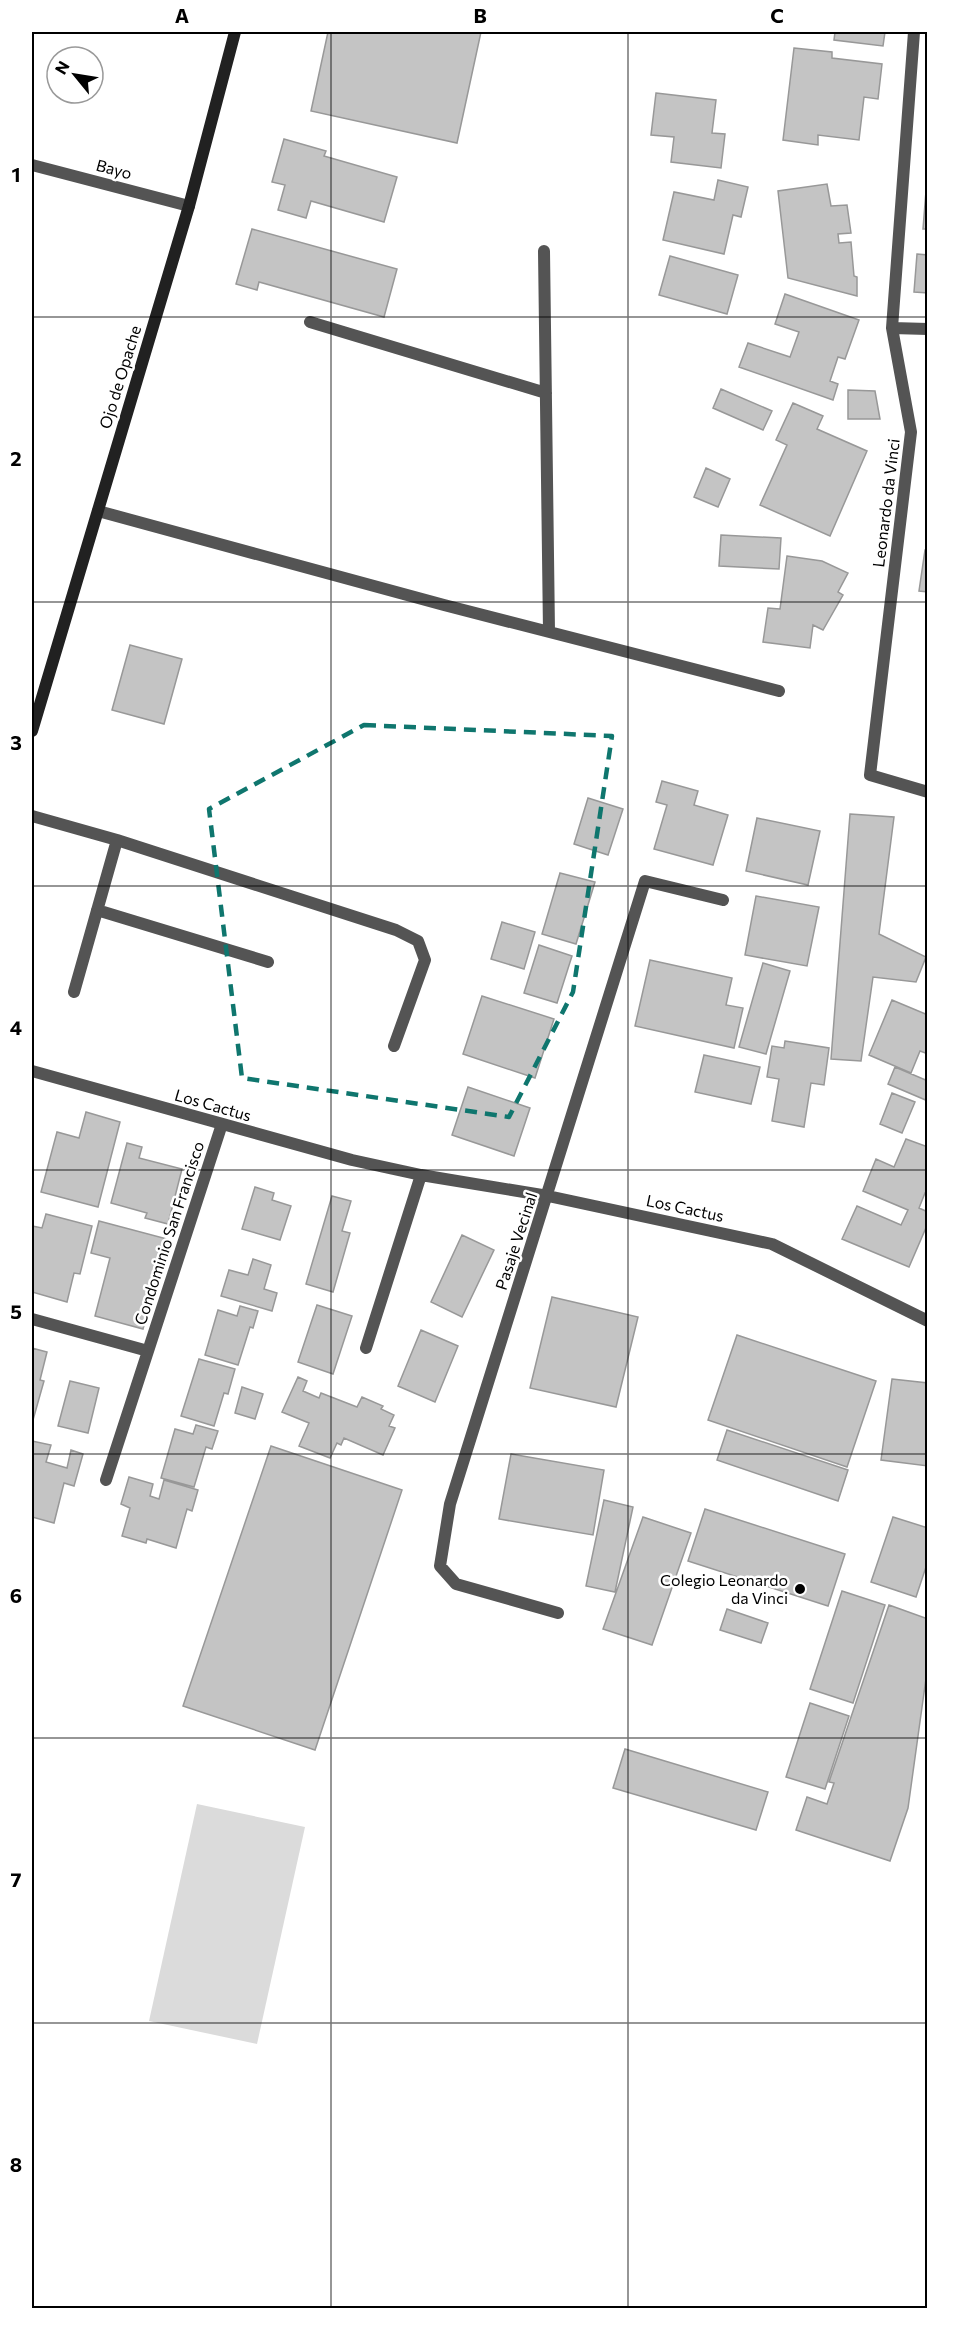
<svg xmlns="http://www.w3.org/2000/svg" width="959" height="2340" font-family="Commissioner,sans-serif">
<rect width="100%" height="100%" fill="#fff"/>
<!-- green -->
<path fill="#dbdbdb" d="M197,1804L305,1827L257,2044L149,2021Z"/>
<!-- building -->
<path fill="#c4c4c4" stroke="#989898" stroke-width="1.5" d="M328,32H481L457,143L311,111Z
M835,32H885L883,46L834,40Z
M794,48L832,52V58L882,64L878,99L864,97L859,140L818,135V145L783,140Z
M656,93L716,100L712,133L725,134L721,168L671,162L674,137L651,135Z
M284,139L326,151L324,156L397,177L384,222L311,201L306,218L278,210L285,185L272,182Z
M718,180L748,187L741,217L733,215L724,254L663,240L674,192L714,200Z
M827,184L831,206L847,205L851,233L838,234L839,243L851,242L854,276L857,277V296L788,278L778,191Z
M926,191H928V229H923Z
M252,229L397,269L384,317L259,282L257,290L236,284Z
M917,254L928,255V293L914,292Z
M670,256L738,275L727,314L659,295Z
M785,294L859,320L845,359L838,357L830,381L838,384L833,400L739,367L748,343L790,357L799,332L775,324Z
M721,389L772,411L763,430L713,408Z
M848,390L875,391L880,419H848Z
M793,403L823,416L817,429L867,451L830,536L760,505L787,445L776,440Z
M706,468L730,479L718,507L694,497Z
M721,535L781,538L779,569L719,566Z
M925,550H928V592L919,591Z
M787,556L822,561L848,573L838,592L843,595L823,630L813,625L810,648L763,642L768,608L780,609Z
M130,645L182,659L164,724L112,710Z
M662,781L698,791L694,805L728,815L713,865L654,849L667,805L656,802Z
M588,798L623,809L608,855L574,844Z
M850,814L894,817L879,934L926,957L916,982L873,977L861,1061L831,1059Z
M757,818L820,831L808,885L746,871Z
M560,873L595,882L576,944L542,934Z
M756,896L819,907L807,966L745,955Z
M502,922L535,932L524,969L491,959Z
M539,945L572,956L557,1003L524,993Z
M650,960L732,978L726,1005L743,1008L734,1048L635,1026Z
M763,963L790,971L766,1054L739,1047Z
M482,996L554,1019L535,1078L463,1054Z
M892,1000L928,1015V1054L920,1051L911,1073L869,1055Z
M785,1041L829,1048L824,1085L811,1083L804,1127L772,1121L779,1079L767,1077L772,1046L784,1048Z
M704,1055L760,1067L751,1104L695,1092Z
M895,1067L928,1081V1101L888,1084Z
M468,1087L530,1108L514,1156L452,1135Z
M892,1093L915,1102L902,1133L880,1124Z
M86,1112L120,1122L98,1207L41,1192L57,1132L79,1138Z
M906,1139L928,1147V1194L925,1193L919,1208L928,1212V1223L909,1267L842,1239L857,1206L901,1225L908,1210L863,1191L876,1159L894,1167Z
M127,1143L142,1147L139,1158L182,1169L168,1224L145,1218L147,1213L111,1203Z
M255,1187L274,1193L272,1200L291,1206L280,1240L242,1229Z
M332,1196L351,1201L342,1231L350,1233L333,1292L306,1284Z
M46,1214L92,1226L80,1274L74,1273L67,1302L32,1292V1226L42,1228Z
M99,1221L167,1239L143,1329L95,1316L110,1258L91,1253Z
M462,1235L494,1250L462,1317L431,1302Z
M253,1259L271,1265L264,1289L277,1293L272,1311L221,1296L229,1270L248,1275Z
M552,1297L638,1317L616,1407L530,1388Z
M317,1305L352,1316L333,1374L298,1362Z
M240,1306L258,1311L253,1328L250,1327L238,1365L205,1355L218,1310L237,1316Z
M421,1330L458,1346L435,1402L398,1386Z
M737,1335L876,1381L847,1467L708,1420Z
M32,1348L47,1352L40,1380L44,1381L33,1420H32Z
M199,1359L235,1369L228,1394L224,1393L214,1426L181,1416Z
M298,1377L307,1381L303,1391L319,1398L321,1393L357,1407L362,1397L383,1406L381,1409L394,1415L389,1426L395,1428L383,1455L344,1438L341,1445L337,1443L330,1458L299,1446L309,1423L282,1412Z
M892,1379L928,1383V1466L881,1460Z
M70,1381L99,1388L88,1433L58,1426Z
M242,1387L263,1394L255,1419L235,1413Z
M196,1425L218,1431L212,1449L206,1447L194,1487L161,1478L175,1429L193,1434Z
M727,1430L848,1470L838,1501L717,1460Z
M32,1441L51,1445L46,1462L67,1468L71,1450L83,1454L74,1486L64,1483L54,1523L32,1517Z
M271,1446L402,1490L315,1750L183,1706Z
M511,1454L604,1470L593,1535L499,1519Z
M129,1477L153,1484L150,1496L159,1499L164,1480L198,1490L192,1511L187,1509L176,1548L147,1539L146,1543L122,1536L130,1508L121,1504Z
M604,1500L633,1507L615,1592L586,1586Z
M705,1509L845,1554L828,1606L688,1561Z
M643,1517L691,1533L652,1645L603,1629Z
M893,1517L928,1528V1561L916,1597L871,1582Z
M842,1591L885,1605L853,1703L810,1689Z
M889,1605L928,1619V1664L908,1808L890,1861L796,1830L807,1797L827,1804L834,1783L829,1782Z
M727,1609L768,1623L761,1643L720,1630Z
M810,1703L849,1716L825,1789L786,1777Z
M625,1749L768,1792L756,1830L613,1788Z"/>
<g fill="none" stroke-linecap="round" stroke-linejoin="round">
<!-- minor -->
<path stroke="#545454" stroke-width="12" d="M914,32L892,328L911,432L870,775L928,792
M32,165L189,206
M544,251L549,631
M310,322L546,393
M892,328L928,329
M98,511L444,605L779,691
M32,816L117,840L396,930L418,941L425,960L394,1046
M97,910L268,962
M74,992L117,840
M32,1071L352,1160L421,1175L548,1196L772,1244L928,1321
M32,1319L148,1351
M366,1348L421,1175
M106,1480L222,1124
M558,1613L456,1584L440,1566L450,1504L645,881L723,900"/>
<!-- secondary -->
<path stroke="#212121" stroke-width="12" d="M32,731L189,206L235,32"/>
</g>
<!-- marked area -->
<path fill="none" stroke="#0f766e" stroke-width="4.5" stroke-dasharray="12 8" stroke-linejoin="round" d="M364,725L612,736L573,992L509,1117L242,1078L209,809Z"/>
<!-- grid -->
<path fill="none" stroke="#000" stroke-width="1.5" stroke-opacity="0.55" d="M331,32V2308M628,32V2308M32,317H928M32,602H928M32,886H928M32,1170H928M32,1454H928M32,1738H928M32,2023H928"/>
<!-- markers -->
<circle fill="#000" stroke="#fff" stroke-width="2" cx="800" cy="1589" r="6"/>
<g text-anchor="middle" stroke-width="5" stroke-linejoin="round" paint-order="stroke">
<!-- street labels -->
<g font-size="16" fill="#000" stroke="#fff">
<text transform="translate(114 169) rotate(15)" y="6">Bayo</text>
<text transform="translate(120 377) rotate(-73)" y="6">Ojo de Opache</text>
<text transform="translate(886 503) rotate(-83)" y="6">Leonardo da Vinci</text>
<text transform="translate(213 1105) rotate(16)" y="6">Los Cactus</text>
<text transform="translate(685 1208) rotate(12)" y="6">Los Cactus</text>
<text transform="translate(169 1233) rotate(-72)" y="6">Condominio San Francisco</text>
<text transform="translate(516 1241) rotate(-72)" y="6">Pasaje Vecinal</text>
</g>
<!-- poi labels -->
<g font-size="16" fill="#000" stroke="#fff" text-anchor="end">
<text x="788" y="1586">Colegio Leonardo<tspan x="788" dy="18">da Vinci</tspan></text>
</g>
</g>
<!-- border -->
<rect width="959" height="2340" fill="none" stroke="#ffffff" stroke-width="66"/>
<!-- north arrow -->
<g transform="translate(75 75) rotate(300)"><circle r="28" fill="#ffffff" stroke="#999999" stroke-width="1.5"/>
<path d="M0-4.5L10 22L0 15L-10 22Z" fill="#000000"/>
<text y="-9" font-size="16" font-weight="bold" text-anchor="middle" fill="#000000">N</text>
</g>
<rect x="33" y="33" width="893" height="2274" fill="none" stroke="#000" stroke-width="2"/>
<g font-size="20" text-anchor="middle" font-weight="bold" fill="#000">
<text x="182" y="23">A</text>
<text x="480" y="23">B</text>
<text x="777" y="23">C</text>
<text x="16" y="182">1</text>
<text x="16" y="466">2</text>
<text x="16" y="750">3</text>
<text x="16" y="1035">4</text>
<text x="16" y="1319">5</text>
<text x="16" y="1603">6</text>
<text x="16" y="1887">7</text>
<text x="16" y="2172">8</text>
</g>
</svg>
